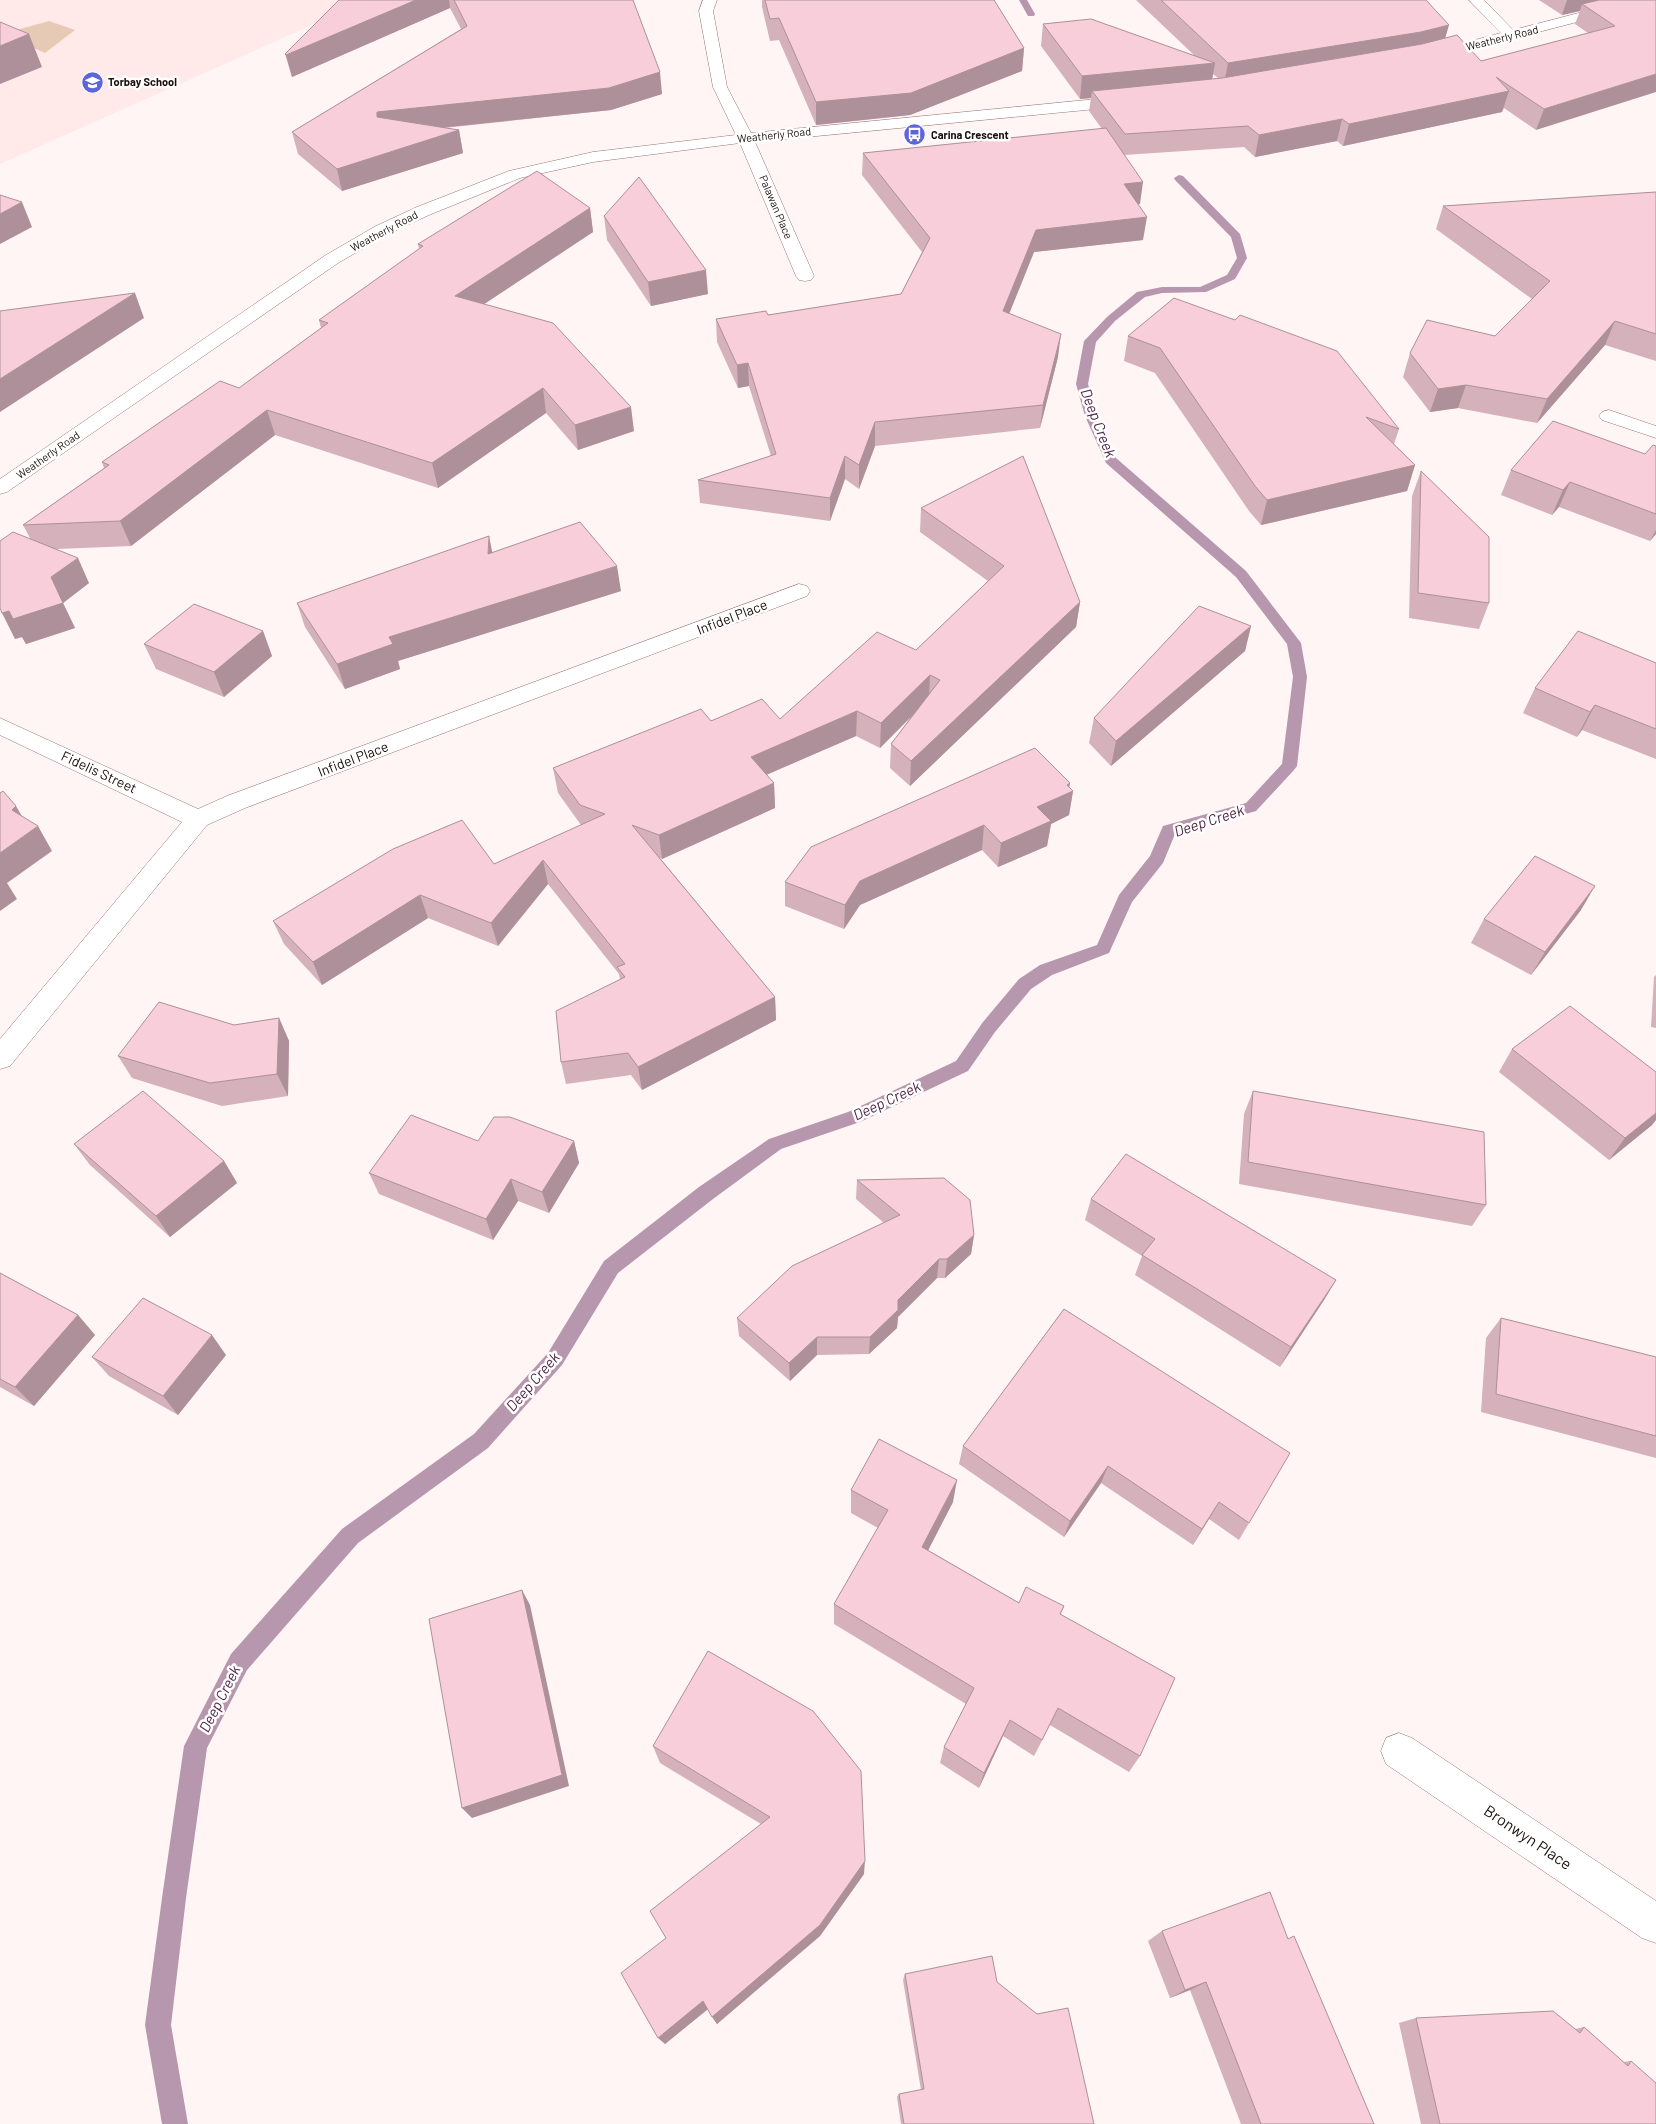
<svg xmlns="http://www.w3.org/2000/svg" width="1656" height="2124" font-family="Barlow,sans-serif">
<rect width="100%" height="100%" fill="#fef5f4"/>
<!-- built -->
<path fill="#ffe9e9" d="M0,0H368L0,164Z"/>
<!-- green -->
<path fill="#e7cab6" d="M49,21L75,30L45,53L5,35L13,31Z"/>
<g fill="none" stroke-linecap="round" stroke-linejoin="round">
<!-- stream -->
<path fill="#b797ad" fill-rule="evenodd" d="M1019,0H1027L1035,14L1034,16H1028Z
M1179,175L1183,176L1240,234L1247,258L1235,279L1206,292L1162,293L1145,297L1115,321L1096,342L1088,384L1097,416L1116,458L1246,571L1301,643L1307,677L1297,766L1294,770L1256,811L1175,834L1163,863L1132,902L1109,953L1052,975L1031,989L995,1032L968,1071L860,1122L781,1149L713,1199L618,1273L562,1365L488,1448L358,1543L247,1670L207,1748L186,1898L171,2025L188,2124H162L145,2025L162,1898L184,1746L231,1654L342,1529L474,1434L548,1353L604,1261L699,1187L769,1139L848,1112L956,1061L983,1022L1019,979L1040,965L1097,945L1119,895L1150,856L1163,826L1246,803L1282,764L1293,677L1287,644L1236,577L1106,463L1085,416L1076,384L1084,341L1107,317L1137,292L1162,287H1200L1227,275L1237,258L1231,237L1175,180L1174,178Z"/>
<defs>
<path id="street" d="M703,0H717L713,11L727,87L751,133L1127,96L1132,98L1135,101L1132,104L1127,106L755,142L814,276L811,280L805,281L799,280L796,276L740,143L593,162L520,178L429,215L388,234L338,263L7,492L0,494V479L326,255L376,226L417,207L509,171L593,152L736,135L713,87L699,11Z
M1469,0H1484L1513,30L1594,9L1617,0H1636L1634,3L1604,15L1431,60L1426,59L1424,56L1426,53L1501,33Z
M1609,410L1656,426V438L1602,420L1599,416L1602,412Z
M799,584L807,586L810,591L807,596L245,808L207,825L10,1066L0,1069V1039L182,822L0,735V718L198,809L227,796Z
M1399,1733L1412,1738L1656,1901V1943L1642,1938L1386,1764L1381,1751L1386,1738Z"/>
</defs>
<!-- street casing -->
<use href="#street" stroke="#9b7475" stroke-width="1"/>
<!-- street -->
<use href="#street" fill="#fff" fill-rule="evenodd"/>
</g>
<!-- wall -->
<path fill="#d4b1bb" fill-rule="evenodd" d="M339,0H633L662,94L611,110L444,128L459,130L463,153L342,191L298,154L292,132L461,29L450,8L292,77L285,54Z
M762,0H994L1024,48L1022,71L910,115L816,125L779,40L770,41L762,7Z
M1136,0H1426L1445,39L1481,61L1588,33L1575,24L1580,11L1562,15L1539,0H1656L1536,130L1504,108L1502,112L1343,146L1337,141L1255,157L1244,147L1124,155L1140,204H1138L1143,240L1034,252L1009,314L1058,357L1040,428L875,446L859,489L845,479L830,521L700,503L698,480L771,456L749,386L738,388L717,342L716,319L768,315L901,294L922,252L862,175L863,153L1102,129L1089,111L1091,98L1080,99L1041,46L1043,24L1194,55ZM1213,74L1218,78L1212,79Z
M1656,192V361L1605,345L1537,423L1458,408L1430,412L1403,377L1410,353L1495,336L1532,299L1436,229L1443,206Z
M590,208L593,232L484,304L634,431L578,450L546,413L438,488L275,435L131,546L57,549L89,583L63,603L75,628L26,644L22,637L15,639L30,538L23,525L104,468L102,462L239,388L321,328L319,320L419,249L418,244Z
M604,216L708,294L651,306L607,240Z
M1174,298L1399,429L1394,444L1415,465L1407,491L1261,525L1249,511L1155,373L1124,361L1128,336Z
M1656,446V534L1650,541L1559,507L1552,515L1501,495L1511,470L1645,454Z
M1421,471L1489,603L1479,629L1409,618L1412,496Z
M921,508L1080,602L1076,627L910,786L890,768L891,744L913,714L880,748L856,736L766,775L774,783L775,808L662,859L660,858L775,997L776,1020L642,1090L631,1075L566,1084L561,1062L620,979L619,974L548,884L498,946L428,918L322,985L284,944L273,921L494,864L581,825L558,793L553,768L711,721L780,719L916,650L988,581L920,532Z
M493,553L621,591L398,661L400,669L345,689L305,627L297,603Z
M1251,626L1245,651L1111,766L1089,743L1094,718Z
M263,631L272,656L224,697L156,669L144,644Z
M1656,663V759L1582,730L1577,737L1523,713L1535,688Z
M1070,783L1069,787L1073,791L1069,815L1051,824L1047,846L998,867L982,850L860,905L844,929L785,906V882Z
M1581,910L1531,975L1471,943L1484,919Z
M1656,975V1028L1651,1027L1654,977Z
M279,1018L289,1041L288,1096L222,1106L132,1078L118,1056L234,1025Z
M1512,1049L1652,1125L1609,1160L1499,1072Z
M1253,1091L1486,1205L1472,1226L1239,1184L1244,1114Z
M478,1141H574L579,1163L549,1213L518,1201L493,1240L379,1194L369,1173Z
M74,1144L224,1161L237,1183L170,1237L90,1165Z
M857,1180L974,1235L971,1254L945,1278H937L898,1317L897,1328L869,1354L817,1355L790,1381L739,1336L737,1318L884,1223L856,1199Z
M1091,1199L1336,1280L1324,1300L1280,1367L1135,1275L1142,1256L1085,1220Z
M0,1273L78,1315L95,1335L34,1406L0,1387Z
M1064,1309L1249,1523L1239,1540L1209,1519L1193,1545L1101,1483L1064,1537L959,1464L963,1446Z
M1501,1318L1656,1357V1458L1481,1412L1486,1338Z
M226,1355L178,1415L109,1376L92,1357Z
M851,1490L953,1502L928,1550L1019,1603L1064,1606L1061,1614L1140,1756L1129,1772L1050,1725L1034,1756L1003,1736L979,1788L940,1763L944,1747L966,1704L834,1624V1604L878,1528L851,1513Z
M653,1746L864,1874L820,1936L717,2024L708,2009L665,2044L666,1938L761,1824L660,1763Z
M1162,1931L1288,1939L1374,2124H1241L1190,1990L1170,1998L1148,1941Z
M905,1974L997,1982L1094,2124H901L897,2097L899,2094L921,2090L903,1980Z
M1416,2018L1575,2029L1584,2027L1623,2062L1631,2061L1656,2124H1421L1399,2023Z"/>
<!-- shaded-wall -->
<path fill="#ad9099" d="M416,0H449L450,8L292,77L286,55Z
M1567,0H1612L1582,4L1580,11L1562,15Z
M1449,25L1443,46L1224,84L1228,63Z
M29,34L42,67L0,84V46Z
M1024,48L1022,71L910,115L816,125V102Z
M1215,63L1211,86L1092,91L1091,98L1080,99L1082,76Z
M660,72L662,94L611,110L382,134L377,117V112Z
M1656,74V92L1536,130L1544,109Z
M1509,91L1502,112L1343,146L1349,124Z
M1342,119L1337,141L1255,157L1259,135Z
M459,130L463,153L342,191L337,169Z
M1143,182L1140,204L1120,206L1124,184Z
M22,202L32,227L0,244V214Z
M590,208L593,232L460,320L455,296Z
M1147,217L1143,240L1034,252L1001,334L1003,311L1036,230Z
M706,270L708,294L651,306L648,282Z
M135,293L144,318L0,412V379Z
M1615,321L1605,345L1537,423L1547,399Z
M1061,334L1058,357L1040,428L1043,405Z
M748,363L749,386L738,388L737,365Z
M1466,385L1458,408L1430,412L1438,389Z
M543,388L546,413L438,488L432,463Z
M631,407L634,431L578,450L575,425Z
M267,410L275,435L131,546L120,521Z
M875,422V446L859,489V465Z
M845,456V479L830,521V498Z
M1415,465L1407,491L1261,525L1267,500Z
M1570,482L1559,507L1552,515L1563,490Z
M1656,530V534L1650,541Z
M489,536L494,561L488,554Z
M78,558L89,583L63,603L75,628L26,644L22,637L15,639L2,613Z
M617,566L621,591L398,661L400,669L345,689L337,664L389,637Z
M1080,602L1076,627L910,786L911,761Z
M1251,626L1245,651L1111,766L1116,741Z
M263,631L272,656L224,697L214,672Z
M930,675L929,699L880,748L881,723Z
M1595,705L1582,730L1577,737L1590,712Z
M857,711L856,736L752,781L751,757Z
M774,783L775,808L662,859L659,835Z
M1070,783L1068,793L1073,791L1069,815L1051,824L1047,846L998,867L1001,843L1037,807L1067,785Z
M16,806L30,830L12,810Z
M984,825L982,850L860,905L844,929L845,905L860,881Z
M38,826L52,851L7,883L17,899L0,911V853Z
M543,860L548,884L498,946L491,923Z
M1595,886L1581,910L1531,975L1545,952Z
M420,895L428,918L322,985L313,962Z
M775,997L776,1020L642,1090L638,1067Z
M279,1018L289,1041L288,1096L277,1074Z
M1656,1113V1120L1652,1125L1609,1160L1625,1138Z
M574,1141L579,1163L549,1213L542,1192Z
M224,1161L237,1183L170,1237L156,1216Z
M511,1179L518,1201L493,1240L486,1219Z
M974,1235L971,1254L945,1278L947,1259Z
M939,1259L937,1278L898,1317L897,1328L869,1354L870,1337L898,1300Z
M1336,1280L1324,1300L1280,1367L1291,1347Z
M78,1315L95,1335L34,1406L15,1387Z
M212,1335L226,1355L178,1415L163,1396Z
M817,1337V1355L790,1381L789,1363Z
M1108,1466L1101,1483L1064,1537L1070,1521Z
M957,1480L953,1502L919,1568L922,1547Z
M1219,1502L1209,1519L1193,1545L1202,1529Z
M522,1590L530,1605L569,1786L472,1818L462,1808Z
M1010,1720L1003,1736L979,1788L984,1773Z
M865,1861L864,1874L820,1936L717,2024L712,2017Z
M1206,1982L1190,1990L1170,1998L1185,1990Z
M703,2001L708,2009L665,2044L658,2038Z"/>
<!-- building -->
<path fill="#f7ceda" stroke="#ad9099" d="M339,0H416L286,55L285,54Z
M454,0H633L660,72L609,88L377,112V117L459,130L337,169L292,132L467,26Z
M765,0H994L1024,48L911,93L816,102L779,18L770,19Z
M1161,0H1426L1449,25L1421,32L1228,63Z
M1599,0H1656V74L1544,109L1496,77L1509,91L1349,124L1342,119L1259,135L1248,126L1125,134L1092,91L1222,78L1422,44L1457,35L1481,61L1615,26L1582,4Z
M1091,19L1215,63L1082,76L1043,24Z
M0,22L29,34L0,46Z
M1106,128L1143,182L1124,184L1147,217L1036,230L1003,311L1061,334L1043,405L875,422L859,465L845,456L830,498L698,480L776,454L748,363L737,365L716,319L766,311L768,315L901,294L930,238L863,153Z
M537,171L590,208L455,296L553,323L631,407L575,425L543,388L432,463L267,410L120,521L23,525L109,465L102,462L220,381L239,388L328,323L319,320L423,246L418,244Z
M639,177L706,270L648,282L604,216Z
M1656,192V334L1615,321L1547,399L1466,385L1438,389L1410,353L1427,320L1495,336L1550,281L1443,206Z
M0,195L22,202L0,214Z
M135,293L0,379V311Z
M1174,298L1235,320L1240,315L1337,351L1399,429L1366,417L1415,465L1267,500L1255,486L1160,348L1128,336Z
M1553,421L1645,454L1653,445L1656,446V514L1570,482L1563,490L1511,470Z
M1023,456L1080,602L911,761L891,744L940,680L930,675L881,723L857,711L751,757L774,783L659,835L632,825L775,997L638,1067L628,1053L561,1062L556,1011L625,977L617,967L625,964L543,860L491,923L420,895L313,962L273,921L393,849L462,820L494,864L605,814L580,805L553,768L701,709L711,721L762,699L780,719L877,632L916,650L1004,566L921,508Z
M1421,471L1489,537V603L1418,593Z
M580,522L617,566L389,637L393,644L337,664L297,603L489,536L488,554Z
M13,532L78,558L51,577L63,603L13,619L9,611L2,613L0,608V541Z
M194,604L263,631L214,672L144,644Z
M1199,606L1251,626L1116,741L1094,718Z
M1578,631L1656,663V729L1595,705L1590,712L1535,688Z
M1035,748L1070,783L1067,785L1073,791L1037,807L1051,821L1001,843L984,825L860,881L845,905L785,882L811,847Z
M3,791L16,806L12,810L38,826L0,853V793Z
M1535,856L1595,886L1545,952L1484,919Z
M159,1002L234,1025L279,1018L277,1074L210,1083L118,1056Z
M1570,1006L1656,1072V1113L1625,1138L1512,1049Z
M143,1091L224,1161L156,1216L74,1144Z
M1253,1091L1484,1132L1486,1205L1248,1162Z
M411,1115L478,1141L494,1117H510L574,1141L542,1192L511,1179L486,1219L369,1173Z
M1126,1154L1336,1280L1291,1347L1142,1255L1155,1239L1091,1199Z
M944,1178L970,1200L974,1235L947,1259H939L898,1300V1310L870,1337H817L789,1363L737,1318L792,1266L900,1215L857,1180Z
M0,1273L78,1315L15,1387L0,1379Z
M143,1298L212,1335L163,1396L92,1357Z
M1064,1309L1290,1453L1249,1523L1219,1502L1202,1529L1108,1466L1070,1521L963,1446Z
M1501,1318L1656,1357V1436L1496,1394Z
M879,1439L957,1480L922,1547L1019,1603L1026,1587L1064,1606L1060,1614L1175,1678L1140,1756L1058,1708L1042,1740L1010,1720L984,1773L944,1747L974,1688L834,1604L888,1510L851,1490Z
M522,1590L562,1775L462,1808L429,1619Z
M708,1651L813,1711L861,1771L865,1861L820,1925L712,2017L703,2001L658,2038L621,1973L666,1938L650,1911L770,1817L653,1746Z
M1270,1892L1288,1939L1294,1936L1374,2124H1261L1206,1982L1185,1990L1162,1931Z
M992,1956L997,1982L1037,2014L1068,2008L1094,2124H904L899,2094L924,2089L905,1974Z
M1553,2011L1580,2033L1584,2027L1628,2066L1631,2061L1656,2083V2124H1440L1416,2018Z"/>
<!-- icons -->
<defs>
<symbol id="school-disc" viewBox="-11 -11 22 22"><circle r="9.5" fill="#6064dc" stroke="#fff"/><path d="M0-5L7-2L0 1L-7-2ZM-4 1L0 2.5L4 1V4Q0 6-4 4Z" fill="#fff"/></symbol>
<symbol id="bus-disc" viewBox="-11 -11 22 22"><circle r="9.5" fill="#6064dc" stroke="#fff"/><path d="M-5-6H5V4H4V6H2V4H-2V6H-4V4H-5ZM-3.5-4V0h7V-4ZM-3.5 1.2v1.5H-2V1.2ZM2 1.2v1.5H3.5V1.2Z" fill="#fff"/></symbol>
</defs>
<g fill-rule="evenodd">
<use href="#school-disc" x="80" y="70" width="25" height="25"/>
<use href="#bus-disc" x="902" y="122" width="25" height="25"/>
</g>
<g text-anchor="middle" stroke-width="5" stroke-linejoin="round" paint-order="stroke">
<!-- far-street labels -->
<g font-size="11" fill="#1d0f0f" stroke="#fff">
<text transform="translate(1502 38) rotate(-14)" y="4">Weatherly Road</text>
<text transform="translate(774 135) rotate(-6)" y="4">Weatherly Road</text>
<text transform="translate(776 207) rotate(67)" y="4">Palawan Place</text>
<text transform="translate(384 231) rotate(-28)" y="4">Weatherly Road</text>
<text transform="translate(48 455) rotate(-35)" y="4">Weatherly Road</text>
</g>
<!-- far-poi labels -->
<g font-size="11" font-weight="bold" fill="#1d0f0f" stroke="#fff" text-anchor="start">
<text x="108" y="86">Torbay School</text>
<text x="931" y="139">Carina Crescent</text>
</g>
<!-- street labels -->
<g font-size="14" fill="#1d0f0f" stroke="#fff">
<text transform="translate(732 617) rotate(-21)" y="5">Infidel Place</text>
<text transform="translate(353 759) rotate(-21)" y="5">Infidel Place</text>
<text transform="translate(99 772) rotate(25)" y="5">Fidelis Street</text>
</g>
<!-- water labels -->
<g font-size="15" font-style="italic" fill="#502545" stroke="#fff">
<text transform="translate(1098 423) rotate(69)" y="5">Deep Creek</text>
<text transform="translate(1209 821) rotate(-18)" y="5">Deep Creek</text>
<text transform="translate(887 1101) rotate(-25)" y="5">Deep Creek</text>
<text transform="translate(533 1382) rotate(-49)" y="5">Deep Creek</text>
<text transform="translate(220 1699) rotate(-63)" y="5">Deep Creek</text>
</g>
<!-- near-street labels -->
<g font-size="16" fill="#1d0f0f" stroke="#fff">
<text transform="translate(1528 1837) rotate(34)" y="6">Bronwyn Place</text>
</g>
</g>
</svg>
